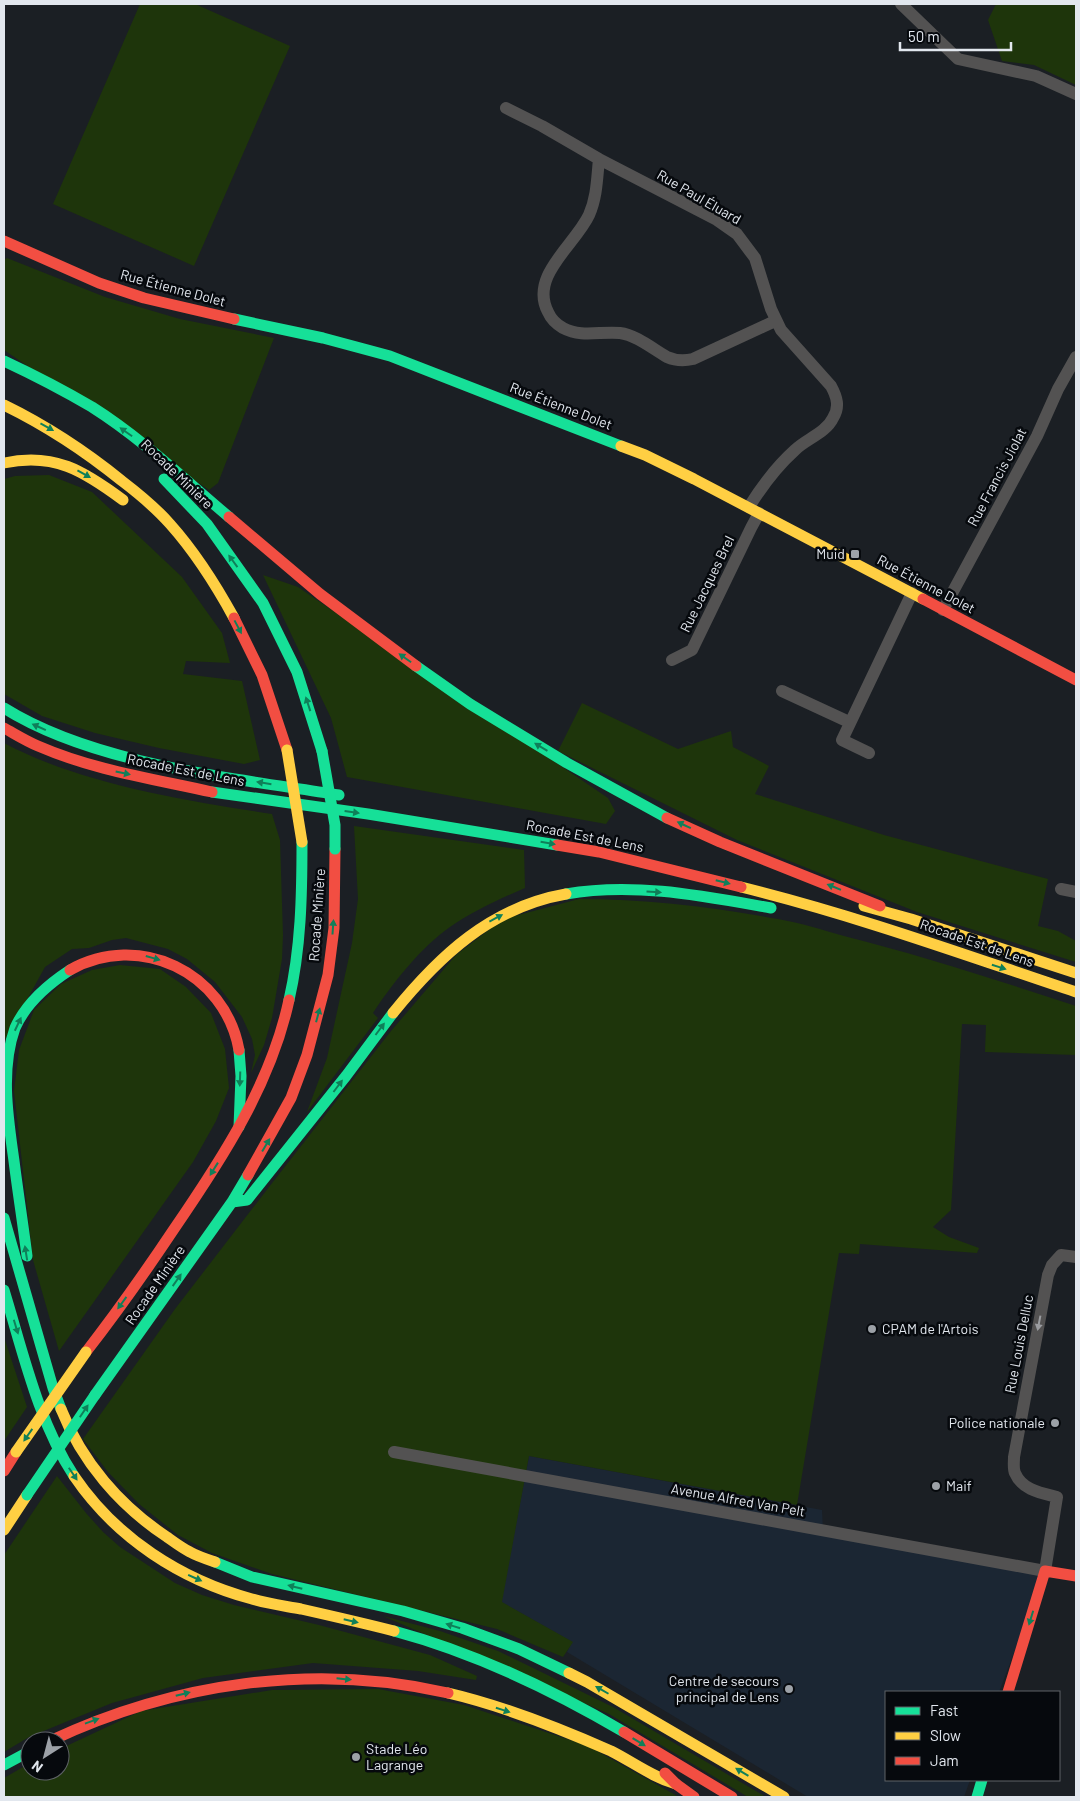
<svg xmlns="http://www.w3.org/2000/svg" width="1080" height="1801" font-family="Barlow,sans-serif">
<rect width="100%" height="100%" fill="#1b1f24"/>
<!-- built -->
<path fill="#1b2633" d="M529,1456L822,1510L823,1530L1045,1571L999,1692H886V1780H970L964,1797H808L567,1652L572,1642L501,1602Z"/>
<!-- green -->
<path fill="#1e350b" d="M140,4H195L290,46L194,266L53,204Z
M996,4H1076V85L1034,65L1002,61L988,20Z
M7,258L105,297L180,319L274,338L218,483L209,490L4,350V260Z
M49,475L92,492L182,577L222,633L230,663L186,661L183,674L242,681L260,760L244,764L159,748L95,733L42,716L4,694V479L15,476Z
M263,575L298,587L608,798L615,811L606,824L347,777L331,718Z
M582,703L678,749L731,731L733,747L769,766L755,794L884,835L1048,879L1038,926L1058,931L1076,941V962L917,912L737,840L558,751Z
M4,743C81,784 186,801 272,814L280,840L283,935L282,959L272,1018L264,1045L251,1073L255,1055L252,1039L242,1017L215,982L187,959L168,949L126,938L112,940L89,948L72,949L45,967L4,1041Z
M354,826L524,850L525,888C499,899 473,911 450,927C421,947 392,984 373,1013L378,1018L307,1112L327,1058L352,943L358,899Z
M579,899C646,899 713,907 778,919C801,923 823,930 844,936C923,956 1000,981 1076,1006V1055L985,1052L986,1025L962,1024L951,1210L933,1227L949,1237L979,1248L977,1253L860,1244L859,1254L839,1253L797,1505L529,1456L502,1602L573,1642L563,1657L497,1629L272,1574L212,1553L178,1535L139,1504L108,1472L83,1439L175,1309L269,1187L391,1031L456,955L503,919Z
M120,965L160,969L186,987L211,1013L225,1049L229,1088L216,1121L193,1162L59,1351L33,1260L14,1091L19,1050L34,1010L61,984L92,970Z
M4,1337L27,1407L4,1441Z
M57,1476L86,1513L103,1532L120,1547L175,1583L202,1595L234,1605L319,1625L430,1655L477,1676L476,1680L418,1671L313,1663L203,1678L112,1703L29,1737L4,1752V1555Z
M383,1616L440,1631L498,1651L613,1707L766,1797H748L609,1714Z
M378,1689L464,1705L588,1746L679,1797H4V1778L30,1763V1771H60V1749L141,1711L272,1690Z"/>
<g fill="none" stroke-linecap="round" stroke-linejoin="round">
<!-- street -->
<path stroke="#535252" stroke-width="12" d="M901,4L958,59L1036,76L1076,94
M506,108L542,126L599,159L717,220L737,234L755,258L771,309L781,330L831,386C837,397 840,407 833,418C826,433 806,439 795,450C776,467 762,486 749,507
M599,159C597,178 597,197 589,215C575,245 529,276 548,312C551,319 556,324 563,328C582,338 600,331 620,333C636,335 653,349 667,357C676,361 684,361 693,359L775,321
M943,610L1037,436L1058,389L1076,357
M672,660L692,650L751,528L759,513
M782,691L849,722
M869,753L842,740L912,593
M1061,889L1076,892
M394,1452L1045,1571L1057,1497C1041,1493 1022,1490 1015,1473C1013,1469 1014,1462 1014,1457L1048,1275L1052,1265L1061,1255L1076,1257"/>
<!-- fast -->
<path stroke="#16e098" stroke-width="11" d="M234,319L323,338L390,356L621,446
M4,361C34,375 63,390 92,407C141,438 184,479 229,517
M164,479L207,524L263,603L297,672L322,751
M416,666L470,704L567,763L667,818
M4,708C95,765 234,778 339,795
M212,792L368,814L557,845
M566,894C634,882 703,896 771,908
M289,1000C301,948 302,895 302,842
M239,1127L241,1076L239,1050
M232,1202L247,1200L346,1076L393,1013
M4,1218L53,1388L61,1409
M27,1256C23,1224 18,1193 14,1161C8,1118 0,1070 15,1028C26,1003 47,985 70,970
M4,1290C23,1352 38,1421 74,1476
M95,1395L232,1202L248,1175
M215,1562L252,1577L403,1611L462,1628L519,1649L569,1673
M394,1631C476,1653 551,1689 624,1732
M4,1765L30,1751
M977,1797L982,1780"/>
<!-- slow -->
<path stroke="#ffcf43" stroke-width="11" d="M4,405C47,426 85,451 122,481C139,494 156,508 170,524C195,552 216,585 234,618
M621,446L645,455L694,479L923,599
M4,463C54,452 84,471 123,500
M741,887C855,915 965,955 1076,992
M864,906L911,919L1076,973
M393,1013C439,956 491,907 566,894
M61,1409C82,1462 120,1506 167,1537C174,1542 182,1548 190,1552C197,1556 206,1559 215,1562
M74,1476C116,1538 181,1580 252,1599C268,1604 285,1606 301,1609C332,1616 363,1623 394,1631
M4,1530L27,1495
M569,1673L587,1682L784,1797
M448,1693C504,1706 559,1728 611,1751C633,1762 652,1777 676,1784"/>
<!-- jam -->
<path stroke="#f24e42" stroke-width="11" d="M4,241L99,283L144,298L234,319
M229,517L320,594L416,666
M923,599L1076,680
M234,618L262,675L287,750
M4,728C15,734 26,741 38,746C93,770 154,779 212,792
M667,818L720,842L880,906
M557,845L599,852L741,887
M70,970C139,931 225,972 239,1050
M248,1175L291,1098L307,1055L328,975L334,928L335,849
M86,1352C117,1312 146,1271 174,1229C222,1159 271,1084 289,1000
M4,1471L16,1452
M1008,1692L1045,1571L1076,1576
M624,1732L732,1797
M50,1741C173,1683 314,1662 448,1693
M665,1773L676,1784L694,1797"/>
<!-- fast-bridge -->
<path stroke="#16e098" stroke-width="11" d="M322,751L335,825V849
M27,1495L95,1395"/>
<!-- slow-bridge -->
<path stroke="#ffcf43" stroke-width="11" d="M287,750L302,842
M16,1452L86,1352"/>
</g>
<!-- one-way arrows -->
<defs><path id="oneway-solid" d="M-6-.8H1V-3.2L6.5 0L1 3.2V.8H-6Z" transform="scale(1.25)"/></defs>
<g fill="#0f7f59">
<use href="#oneway-solid" transform="translate(47 427) rotate(29)"/>
<use href="#oneway-solid" transform="translate(126 432) rotate(-145)"/>
<use href="#oneway-solid" transform="translate(84 474) rotate(29)"/>
<use href="#oneway-solid" transform="translate(233 561) rotate(-126)"/>
<use href="#oneway-solid" transform="translate(238 627) rotate(62)"/>
<use href="#oneway-solid" transform="translate(405 658) rotate(-145)"/>
<use href="#oneway-solid" transform="translate(308 704) rotate(-108)"/>
<use href="#oneway-solid" transform="translate(39 727) rotate(-156)"/>
<use href="#oneway-solid" transform="translate(541 747) rotate(-149)"/>
<use href="#oneway-solid" transform="translate(123 773) rotate(12)"/>
<use href="#oneway-solid" transform="translate(264 783) rotate(-171)"/>
<use href="#oneway-solid" transform="translate(352 812) rotate(8)"/>
<use href="#oneway-solid" transform="translate(684 825) rotate(-155)"/>
<use href="#oneway-solid" transform="translate(548 843) rotate(10)"/>
<use href="#oneway-solid" transform="translate(723 882) rotate(14)"/>
<use href="#oneway-solid" transform="translate(834 887) rotate(-158)"/>
<use href="#oneway-solid" transform="translate(654 892) rotate(4)"/>
<use href="#oneway-solid" transform="translate(496 918) rotate(-28)"/>
<use href="#oneway-solid" transform="translate(333 927) rotate(-86)"/>
<use href="#oneway-solid" transform="translate(153 958) rotate(16)"/>
<use href="#oneway-solid" transform="translate(999 967) rotate(18)"/>
<use href="#oneway-solid" transform="translate(318 1015) rotate(-75)"/>
<use href="#oneway-solid" transform="translate(18 1024) rotate(-65)"/>
<use href="#oneway-solid" transform="translate(380 1029) rotate(-53)"/>
<use href="#oneway-solid" transform="translate(240 1079) rotate(92)"/>
<use href="#oneway-solid" transform="translate(338 1086) rotate(-53)"/>
<use href="#oneway-solid" transform="translate(266 1145) rotate(-59)"/>
<use href="#oneway-solid" transform="translate(214 1169) rotate(122)"/>
<use href="#oneway-solid" transform="translate(26 1253) rotate(-99)"/>
<use href="#oneway-solid" transform="translate(177 1280) rotate(-55)"/>
<use href="#oneway-solid" transform="translate(122 1303) rotate(126)"/>
<use href="#oneway-solid" transform="translate(16 1327) rotate(73)"/>
<use href="#oneway-solid" transform="translate(84 1411) rotate(-56)"/>
<use href="#oneway-solid" transform="translate(28 1435) rotate(125)"/>
<use href="#oneway-solid" transform="translate(73 1474) rotate(56)"/>
<use href="#oneway-solid" transform="translate(195 1578) rotate(24)"/>
<use href="#oneway-solid" transform="translate(295 1587) rotate(-166)"/>
<use href="#oneway-solid" transform="translate(1031 1618) rotate(107)"/>
<use href="#oneway-solid" transform="translate(351 1621) rotate(13)"/>
<use href="#oneway-solid" transform="translate(453 1626) rotate(-163)"/>
<use href="#oneway-solid" transform="translate(344 1679) rotate(6)"/>
<use href="#oneway-solid" transform="translate(602 1690) rotate(-150)"/>
<use href="#oneway-solid" transform="translate(183 1694) rotate(-14)"/>
<use href="#oneway-solid" transform="translate(503 1710) rotate(18)"/>
<use href="#oneway-solid" transform="translate(92 1721) rotate(-20)"/>
<use href="#oneway-solid" transform="translate(639 1742) rotate(31)"/>
<use href="#oneway-solid" transform="translate(742 1772) rotate(-149)"/>
</g>
<use fill="#9a9ca0" href="#oneway-solid" transform="translate(1039 1323) rotate(101)"/>
<!-- markers -->
<g fill="#9ca1a7" stroke="#06090d" stroke-width="2">
<rect x="850" y="549" width="10" height="10" rx="2.5"/>
<circle cx="872" cy="1329" r="5"/>
<circle cx="1055" cy="1423" r="5"/>
<circle cx="936" cy="1486" r="5"/>
<circle cx="789" cy="1689" r="5"/>
<circle cx="356" cy="1757" r="5"/>
</g>
<g text-anchor="middle" stroke-width="5" stroke-linejoin="round" paint-order="stroke">
<!-- street labels -->
<g font-size="14" fill="#e2e7ee" stroke="#06090d">
<text transform="translate(699 197) rotate(30)" y="5">Rue Paul Éluard</text>
<text transform="translate(173 288) rotate(15)" y="5">Rue Étienne Dolet</text>
<text transform="translate(561 406) rotate(21)" y="5">Rue Étienne Dolet</text>
<text transform="translate(177 474) rotate(44)" y="5">Rocade Minière</text>
<text transform="translate(997 477) rotate(-62)" y="5">Rue Francis Jiolat</text>
<text transform="translate(707 584) rotate(-64)" y="5">Rue Jacques Brel</text>
<text transform="translate(926 584) rotate(28)" y="5">Rue Étienne Dolet</text>
<text transform="translate(186 770) rotate(11)" y="5">Rocade Est de Lens</text>
<text transform="translate(585 836) rotate(11)" y="5">Rocade Est de Lens</text>
<text transform="translate(317 915) rotate(-86)" y="5">Rocade Minière</text>
<text transform="translate(977 943) rotate(19)" y="5">Rocade Est de Lens</text>
<text transform="translate(155 1285) rotate(-55)" y="5">Rocade Minière</text>
<text transform="translate(1019 1344) rotate(-79)" y="5">Rue Louis Delluc</text>
<text transform="translate(738 1500) rotate(10)" y="5">Avenue Alfred Van Pelt</text>
</g>
<!-- poi labels -->
<g font-size="14" fill="#e2e7ee" stroke="#06090d" text-anchor="end">
<text x="845" y="559">Muid</text>
<text x="882" y="1334" text-anchor="start">CPAM de l'Artois</text>
<text x="1045" y="1428">Police nationale</text>
<text x="946" y="1491" text-anchor="start">Maif</text>
<text x="779" y="1686">Centre de secours<tspan x="779" dy="16">principal de Lens</tspan></text>
<text x="366" y="1754" text-anchor="start">Stade Léo<tspan x="366" dy="16">Lagrange</tspan></text>
</g>
</g>
<!-- border -->
<rect width="1080" height="1801" fill="none" stroke="#e2e7ee" stroke-width="10"/>
<!-- legend -->
<rect x="885" y="1691" width="175" height="90" fill="#06090d" stroke="#5e6267"/>
<rect x="895" y="1707" width="25" height="8" fill="#16e098" stroke="#5e6267"/>
<text x="930" y="1716" font-size="15" fill="#e2e7ee">Fast</text>
<rect x="895" y="1732" width="25" height="8" fill="#ffcf43" stroke="#5e6267"/>
<text x="930" y="1741" font-size="15" fill="#e2e7ee">Slow</text>
<rect x="895" y="1757" width="25" height="8" fill="#f24e42" stroke="#5e6267"/>
<text x="930" y="1766" font-size="15" fill="#e2e7ee">Jam</text>
<!-- north arrow -->
<g transform="translate(45 1756) rotate(216)"><circle r="24" fill="#06090d" stroke="#5e6267"/>
<path d="M0-4L9 19L0 12L-9 19Z" fill="#9ca1a7"/>
<text y="-8" font-size="14" font-weight="bold" text-anchor="middle" fill="#e2e7ee">N</text>
</g>
<!-- scale -->
<path d="M900 42v8h111v-8" fill="none" stroke="#e2e7ee" stroke-width="2.5"/>
<text x="908" y="42" font-size="15" fill="#e2e7ee" stroke="#06090d" stroke-width="4" paint-order="stroke">50 m</text>
</svg>
